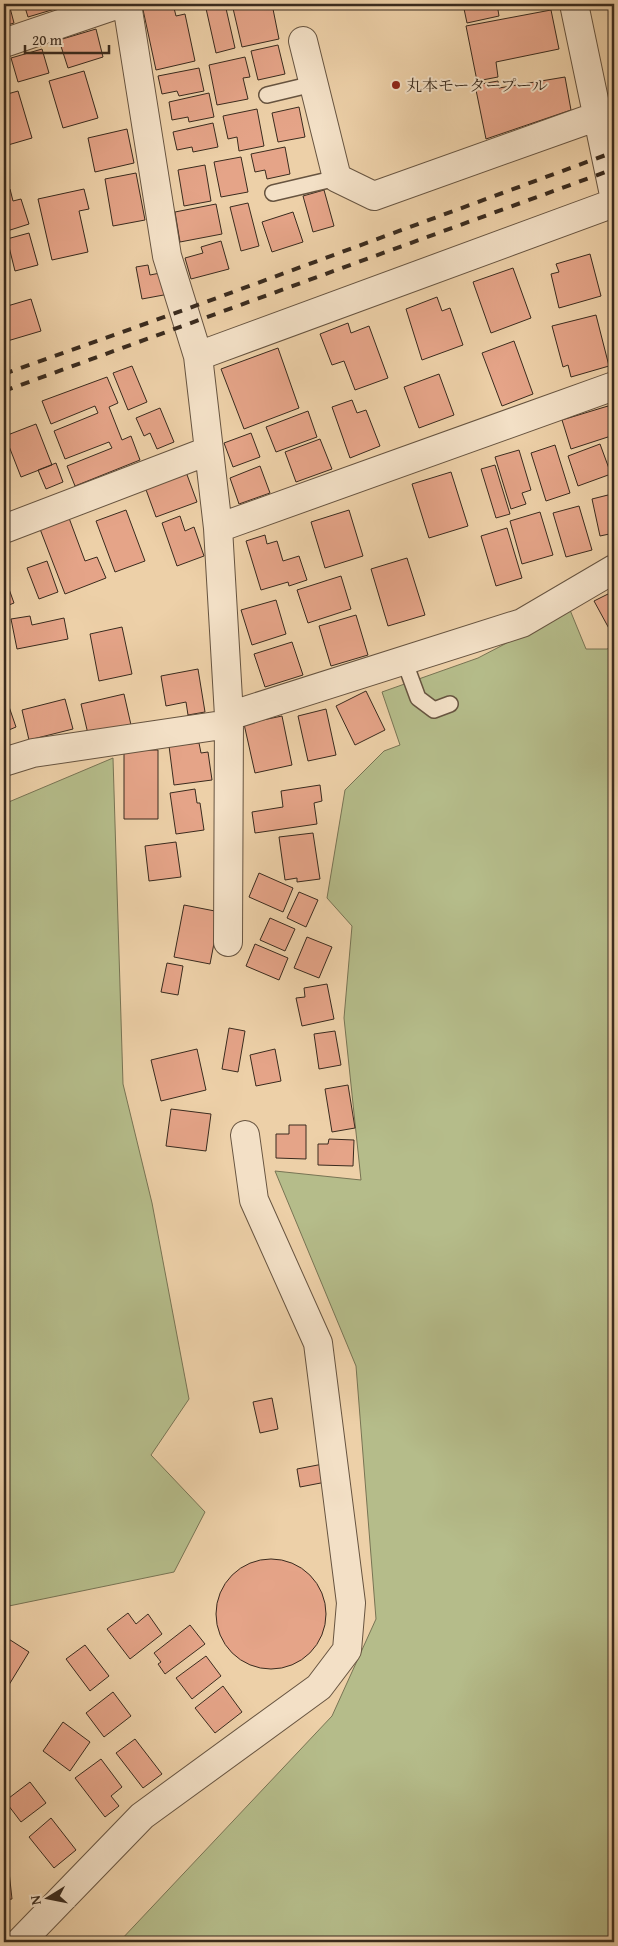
<svg xmlns="http://www.w3.org/2000/svg" width="618" height="1946" font-family="'Gentium Book Plus','Noto Serif JP',serif">
<rect width="100%" height="100%" fill="#edd0a8"/>
<filter id="stains"><feTurbulence type="fractalNoise" baseFrequency=".004" numOctaves="4"/><feColorMatrix values="0 0 0 0 .2 0 0 0 0 .09 0 0 0 0 .02 0 0 0 .5 -.17"/></filter>
<radialGradient id="worn" r=".72"><stop offset=".6" stop-color="#630" stop-opacity="0"/><stop offset="1" stop-color="#630" stop-opacity=".3"/></radialGradient>
<!-- green -->
<path fill="#b5bc8a" stroke="#787454" d="M570,610L586,649H607L614,646V1942H119L332,1716L376,1619L356,1366L275,1171L361,1180L344,1018L352,926L327,898L345,790L384,751L400,745L382,692L478,658Z
M113,758L123,1084L152,1203L189,1399L151,1455L205,1512L174,1572L4,1607V804Z"/>
<!-- building -->
<path fill="#e5a488" stroke="#3a2b1e" d="M4,4H9L14,23L4,26Z
M24,4H64L65,6L28,17Z
M150,4H173L176,16L185,14L195,61L156,70L142,5Z
M205,4H225L235,48L216,53Z
M232,4H272L279,39L242,47Z
M463,4H497L499,16L467,23Z
M551,10L559,49L496,62L498,77L477,81L466,26Z
M96,29L103,57L68,68L59,40Z
M278,45L285,74L258,80L251,51Z
M42,49L49,73L18,82L11,58Z
M614,49V61L610,51Z
M245,57L250,77L243,78L248,99L217,105L209,65Z
M199,68L204,91L179,96L177,91L162,94L158,76Z
M84,71L98,118L63,128L49,81Z
M565,77L571,110L486,139L475,85L498,81L499,88Z
M18,91L32,138L8,145L4,132V95Z
M209,93L214,117L189,122L188,117L172,120L169,102Z
M299,107L305,137L278,142L272,113Z
M257,109L264,146L239,151L237,137L228,139L223,116Z
M213,123L218,147L193,152L192,147L177,150L173,132Z
M127,129L134,163L95,172L88,138Z
M285,147L290,174L267,179L265,170L255,172L251,154Z
M241,157L248,192L221,197L214,162Z
M205,165L211,201L184,206L178,170Z
M136,173L145,220L113,226L105,179Z
M10,189L13,201L21,199L29,224L4,232V191Z
M84,189L89,209L79,211L88,252L52,260L38,199Z
M324,190L334,226L313,232L303,196Z
M248,203L259,246L241,251L230,207Z
M216,204L222,234L180,242L175,212Z
M293,212L303,242L272,252L262,222Z
M29,233L38,265L15,271L7,239Z
M221,241L229,269L191,279L185,258L203,253L201,247Z
M590,254L601,296L559,308L551,274L559,272L556,264Z
M148,265L150,275L165,272L169,294L142,299L136,267Z
M513,268L531,318L491,333L473,282Z
M437,297L442,311L450,308L463,345L422,360L406,309Z
M31,299L41,331L4,342V307Z
M596,315L609,366L571,377L568,365L563,367L552,326Z
M348,323L351,333L369,326L388,378L355,390L344,361L332,365L320,334Z
M514,341L533,394L502,406L482,353Z
M278,348L299,408L244,429L221,369Z
M132,366L147,402L128,410L113,373Z
M439,374L454,415L419,428L404,387Z
M107,377L118,403L109,407L122,440L131,436L140,460L75,486L67,466L112,448L109,442L65,459L54,431L98,413L95,406L51,424L42,401Z
M352,400L357,413L366,410L380,446L350,458L332,407Z
M608,406L614,426V435L571,449L562,420Z
M160,408L174,442L157,449L150,433L144,436L136,418Z
M308,411L317,437L276,452L266,427Z
M36,424L52,465L21,477L5,436Z
M251,433L260,457L233,467L224,443Z
M320,439L332,469L296,482L285,452Z
M600,444L611,474L578,486L568,456Z
M555,445L570,493L546,501L531,453Z
M519,450L531,490L522,493L526,504L511,509L495,457Z
M56,463L63,482L46,489L38,470Z
M495,465L510,514L496,518L481,469Z
M260,466L270,493L239,504L230,478Z
M186,472L197,502L156,517L145,487Z
M451,472L468,526L429,538L412,484Z
M612,494L614,504V533L600,536L592,499Z
M579,506L592,550L566,557L553,513Z
M126,510L145,561L115,572L96,521Z
M349,510L363,556L325,568L311,522Z
M540,512L553,555L522,564L510,521Z
M180,516L185,531L194,527L204,556L177,566L162,523Z
M69,518L85,561L97,557L106,578L65,594L40,529Z
M507,528L522,578L496,586L481,536Z
M265,535L267,544L277,541L283,561L299,556L307,580L289,586L288,582L261,590L246,541Z
M407,558L425,615L388,626L371,569Z
M47,561L58,592L39,599L27,568Z
M4,575L14,603L4,607Z
M341,576L351,609L308,623L297,590Z
M614,591V633L612,634L594,601Z
M276,600L286,634L252,645L241,610Z
M356,615L368,655L331,666L319,626Z
M30,616L32,625L64,618L68,639L17,649L11,619Z
M122,627L132,674L99,681L90,634Z
M292,642L303,675L265,687L254,654Z
M198,669L205,712L188,715L186,702L166,706L161,676Z
M366,691L385,730L355,745L336,706Z
M124,694L131,725L88,734L81,704Z
M5,695L16,727L4,732V696Z
M65,699L73,729L29,740L22,710Z
M326,709L336,755L308,761L298,716Z
M282,716L292,765L255,773L244,724Z
M199,743L201,753L208,752L212,780L174,785L169,746Z
M124,750H158V819H124Z
M4,773L7,787L4,788Z
M320,785L322,801L314,803L317,824L255,833L252,812L283,807L281,791Z
M195,789L197,803H200L204,830L176,834L170,793Z
M313,833L320,879L297,882V878L285,880L279,837Z
M176,842L181,877L149,881L145,846Z
M259,873L293,888L283,912L249,897Z
M299,892L318,900L306,927L287,918Z
M184,905L220,912L210,964L174,957Z
M270,918L295,929L285,951L260,940Z
M307,937L332,947L319,978L294,968Z
M255,944L288,958L279,980L246,966Z
M167,963L183,966L178,995L161,992Z
M327,984L334,1019L302,1026L296,998L305,997L304,988Z
M229,1028L245,1031L238,1072L222,1069Z
M335,1031L341,1065L319,1069L314,1034Z
M197,1049L206,1090L161,1101L151,1060Z
M275,1049L281,1081L256,1086L250,1055Z
M348,1085L355,1128L332,1132L325,1089Z
M171,1109L211,1114L206,1151L166,1146Z
M289,1125H306V1159L276,1158V1134H289Z
M329,1139L354,1140L353,1166L318,1165V1144H328Z
M272,1398L278,1429L260,1433L253,1402Z
M323,1464L326,1482L300,1487L297,1469Z
M216 1614a55 55 0 1 1 110 0a55 55 0 1 1-110 0Z
M128,1613L136,1624L148,1614L162,1634L130,1659L107,1629Z
M190,1625L205,1644L165,1674L158,1664L161,1662L154,1653Z
M4,1636L29,1652L4,1693Z
M85,1645L109,1676L90,1691L66,1659Z
M206,1656L221,1676L192,1699L176,1678Z
M223,1686L242,1712L215,1733L195,1708Z
M113,1692L131,1716L104,1737L86,1713Z
M63,1722L90,1742L70,1771L43,1751Z
M135,1739L162,1774L143,1788L116,1753Z
M101,1759L122,1787L111,1796L119,1806L105,1817L75,1778Z
M30,1782L46,1803L21,1822L5,1801Z
M51,1818L76,1850L54,1868L29,1837Z
M4,1826L12,1899L4,1900Z"/>
<g fill="none" stroke-linecap="round" stroke-linejoin="round">
<defs>
<path id="lane" d="M267,95L313,84
M273,193L337,178
M404,660L418,698L434,710L450,704"/>
<path id="street" d="M127,4L167,256L198,356L218,528L229,716L228,942
M574,4L614,195
M303,41L337,178L374,196L598,116
M4,43L119,4
M198,356L614,203
M218,528L614,386
M4,529L208,451
M229,716L522,623L614,569
M4,762L33,753L229,724
M20,1942L142,1816L319,1687L347,1650L351,1603L318,1343L254,1200L245,1135"/>
</defs>
<!-- lane casing -->
<use href="#lane" stroke="#675440" stroke-width="18"/>
<!-- street casing -->
<use href="#street" stroke="#675440" stroke-width="30"/>
<!-- lane -->
<use href="#lane" stroke="#f3e0c6" stroke-width="15"/>
<!-- street -->
<use href="#street" stroke="#f3e0c6" stroke-width="28"/>
<!-- rail -->
<path stroke="#3a2b1e" stroke-width="4" stroke-dasharray="9 9" stroke-linecap="butt" d="M4,374L184,310L614,152
M4,391L614,169"/>
</g>
<!-- markers -->
<circle fill="#8f2418" stroke="#f3e0c6" stroke-width="2" cx="396" cy="85" r="5"/>
<g text-anchor="middle" stroke-width="4" stroke-linejoin="round" paint-order="stroke">
<!-- poi labels -->
<g font-size="16" fill="#3a2b1e" stroke="#f3e0c6" text-anchor="start">
<text x="406" y="91">丸本モータープール</text>
</g>
</g>
<!-- margin -->
<rect width="618" height="1946" fill="none" stroke="#edd0a8" stroke-width="20"/>
<rect x="5" y="5" width="608" height="1936" fill="none" stroke="#3a2b1e" stroke-width="2.5"/>
<rect x="10" y="10" width="598" height="1926" fill="none" stroke="#3a2b1e"/>
<!-- north arrow -->
<g transform="translate(48 1898) rotate(260)" stroke="#f3e0c6" stroke-width="4" paint-order="stroke">
<path d="M0-4L9 19L0 12L-9 19Z" fill="#3a2b1e"/>
<text y="-8" font-size="14" font-weight="bold" text-anchor="middle" fill="#3a2b1e">N</text>
</g>
<!-- scale -->
<path d="M25 45v8h84v-8" fill="none" stroke="#3a2b1e" stroke-width="2.5"/>
<text x="32" y="45" font-size="15" fill="#3a2b1e" stroke="#f3e0c6" stroke-width="4" paint-order="stroke">20 m</text>
<rect width="100%" height="100%" filter="url(#stains)"/>
<rect width="100%" height="100%" fill="url(#worn)"/>
</svg>
